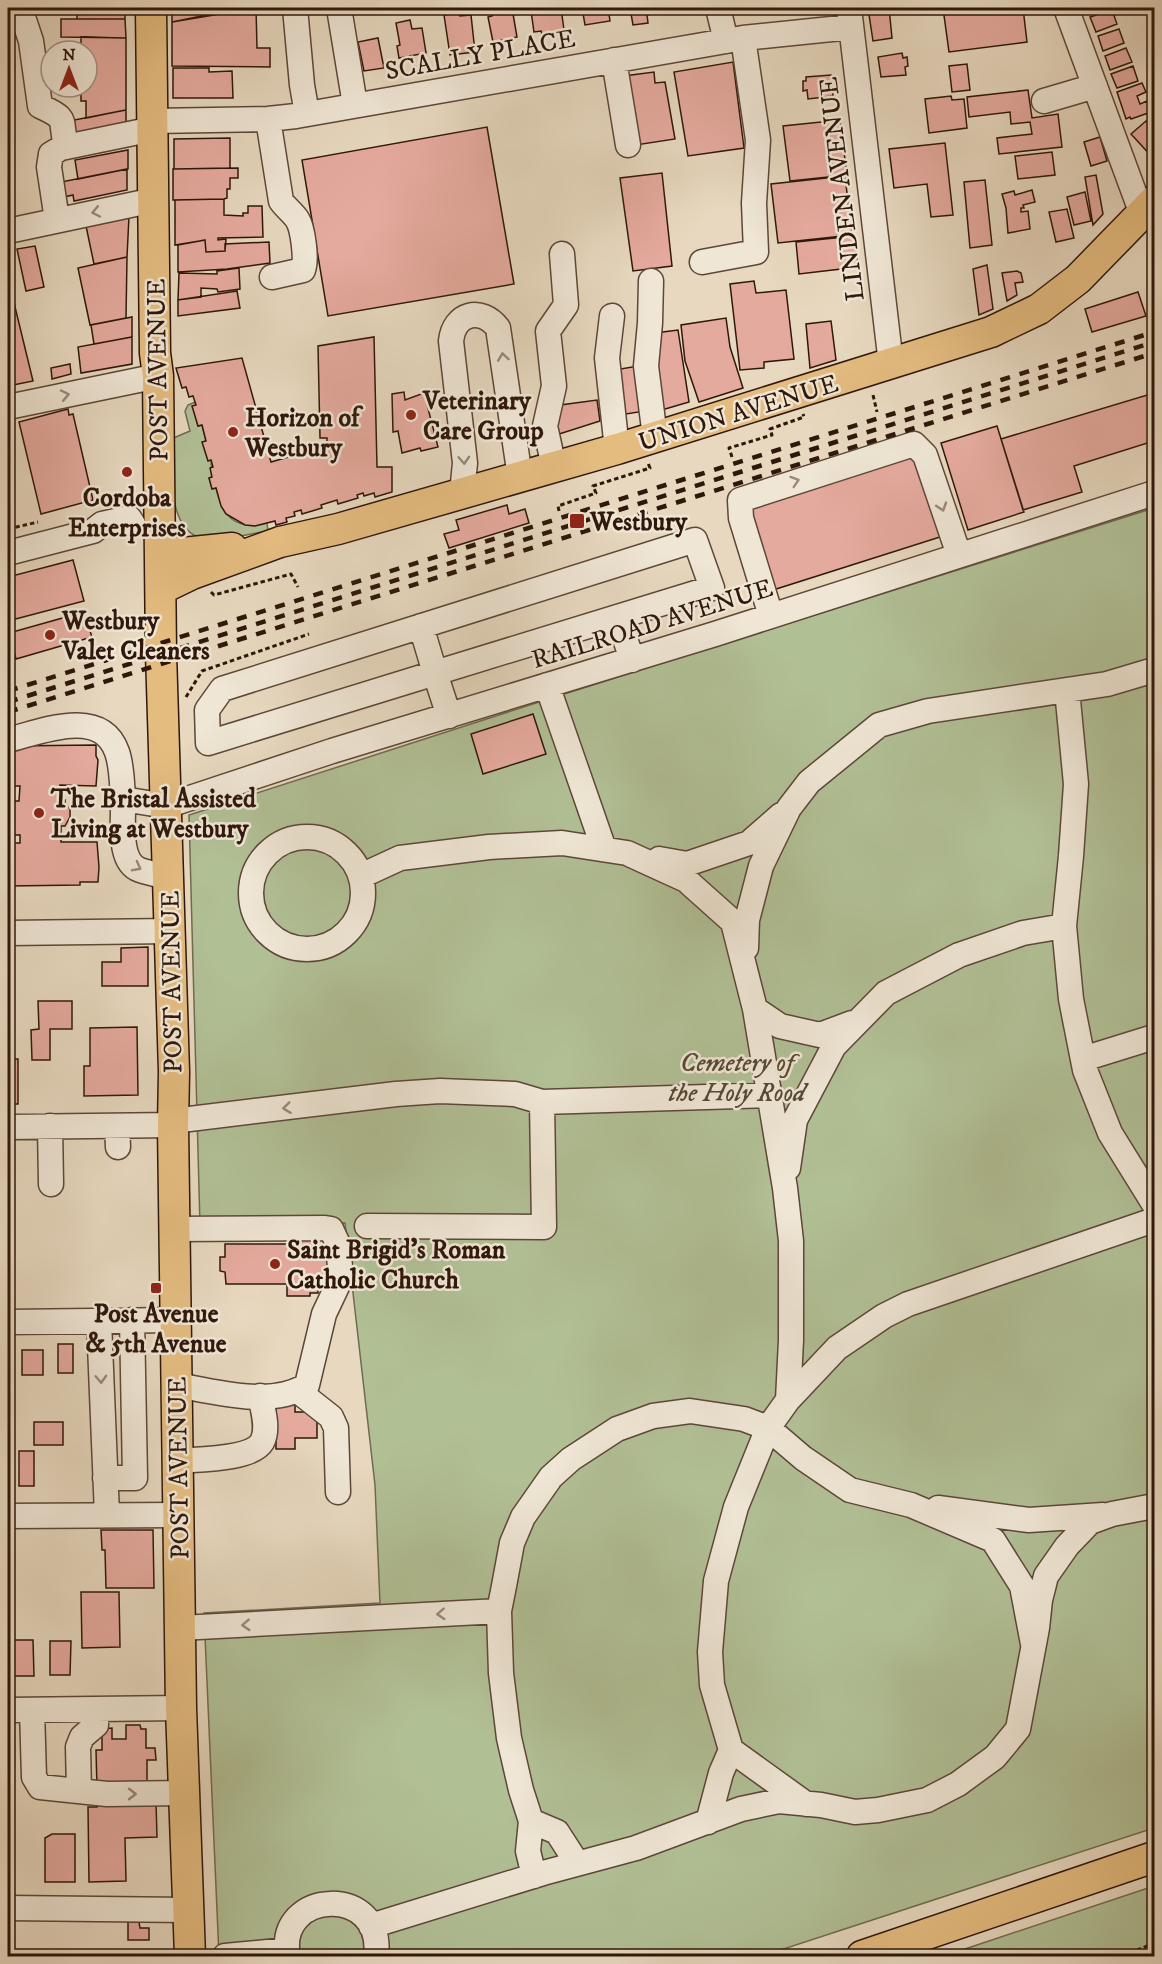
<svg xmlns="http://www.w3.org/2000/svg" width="1162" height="1964" font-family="'IM FELL DW Pica',serif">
<rect width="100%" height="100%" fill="#e7d8bf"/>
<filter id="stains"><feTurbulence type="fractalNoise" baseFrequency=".00333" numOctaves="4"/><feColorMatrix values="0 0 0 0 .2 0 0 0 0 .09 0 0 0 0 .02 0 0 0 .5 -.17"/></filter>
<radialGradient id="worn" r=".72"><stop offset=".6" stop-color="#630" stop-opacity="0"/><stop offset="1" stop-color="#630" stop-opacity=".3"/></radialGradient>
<!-- green -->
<path fill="#b1bf95" stroke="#706b50" stroke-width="1.5" d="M195,402L196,405L193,407L198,426L202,425L206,441L203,442L211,460L212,477L209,478L212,488H216C223,516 234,531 267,523L268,531C251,533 219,543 203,539C165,529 173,469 171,439L190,431L185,411L188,405Z
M1154,508V1828L762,1956H219L204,1613L380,1603L375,1485L345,1223L200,1226L189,815L536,703Z
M1154,1886V1956H944Z"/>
<!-- building -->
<path fill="#e5aa9e" stroke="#2f170b" stroke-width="1.5" d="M77,8H125V19H77Z
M172,8H241L172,22Z
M256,8L257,48H270V67L172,66V22Z
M512,8L517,37L493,42L488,17L492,16V11Z
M561,8L564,30L542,34L541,31L534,32L531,11Z
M582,8H608L610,21L585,25Z
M630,8H655L656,13L647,15L648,23L633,25Z
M868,8H889L892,38L873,41Z
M943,8H1023L1027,42L949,52Z
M1112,10L1117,24L1096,32L1090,17Z
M460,13V16L471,15L475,52L450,55L444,15Z
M61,19H125L126,38L61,37Z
M410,20L412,29L422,28L426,53L399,58L397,46L400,45L396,23Z
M1119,29L1124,43L1103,51L1098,36Z
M81,37L126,38V110L86,118V101H81V87H87V51H81Z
M378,38L384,68L364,71L358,42Z
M1126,48L1132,62L1110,70L1105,56Z
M902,53L903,58L907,57L908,66L905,67L906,75L881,77L878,57Z
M733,62L744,148L688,156L674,72Z
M967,64L970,90L952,92L949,66Z
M1133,66L1138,81L1117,88L1111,74Z
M173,68H209V72L232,71L233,98H173Z
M654,72L655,83L665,82L675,139L636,145L624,76Z
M831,75L833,96L808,99L807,90L803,91V81H806V77Z
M1142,83L1146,92L1137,96L1140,104L1147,101L1151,112L1131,119L1130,117L1126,119L1117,92Z
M1028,90L1032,118L1058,114L1062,147L999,154L997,138L1032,134L1030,122L1011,124L1010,112L969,117L967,97Z
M951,96L952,100L964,99L967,128L929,133L925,99Z
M126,110V130L74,141L69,121Z
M840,120L847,175L790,181L783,126Z
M1146,121L1154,130V159L1131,134Z
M487,127L514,284L328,316L302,160Z
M1100,137L1107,161L1091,166L1084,142Z
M230,138V168L174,169V139Z
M945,143L953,215L931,217L927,184L894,188L889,149Z
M128,150V169L78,179L75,160Z
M1052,152L1055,175L1018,179L1015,156Z
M238,168V178H230V189H227V198L224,199L173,200V169Z
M127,169V190L74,201L73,195L64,197L61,182Z
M662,173L672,266L633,271L620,178Z
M1096,175L1103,214L1093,225L1085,177Z
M845,176L852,235L778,243L771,184Z
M985,180L992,245L970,248L964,182Z
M1032,190L1035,202L1023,205L1024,208H1021V212L1028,211L1030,229L1008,233L1006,208L1002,194L1014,191L1015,195Z
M1085,192L1091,221L1074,225L1067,197Z
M224,199V215L243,216V213H248V206H262L263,237L218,238V240L226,239L225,251L206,252L205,240L175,245V200Z
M1067,209L1074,238L1056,242L1049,212Z
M129,216L127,257L94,264L86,226Z
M854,236L858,267L799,274L796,242Z
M205,240L206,252L225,251V244L269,242L270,263L227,269L178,272V245Z
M35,246L44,287L26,291L17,249Z
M127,257L126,318L90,325L78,268Z
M987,265L993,309L979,315L973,269Z
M239,268L240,289L218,292L217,289L201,288V297L178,300L179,273L217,274V271Z
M1017,271L1021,273L1023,282L1015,283L1017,295L1007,301L1002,273Z
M8,278L33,381L8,386Z
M754,281L756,293L786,290L794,359L764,362V368L740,370L730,284Z
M237,291L240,308L178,316V300Z
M1138,292L1146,316L1092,332L1085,309Z
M132,317V337L94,344L91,325Z
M726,318L730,347L743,388L699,402L685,361L681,325Z
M831,321L836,360L810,368L806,324Z
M678,330L689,402L655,412L653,362H659L655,333Z
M132,337V364L81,373L78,347Z
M374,337L377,467H392V492L375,497L374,493L364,496L363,493L357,495L358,498L338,504L337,500L321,505L322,508L302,514L301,510L294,512L295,516L286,518L287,522L276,525L275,521L255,526L245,525L226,514L221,506L216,488L212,489L209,478L212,477L210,468L213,467L211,460L208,461L202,442L206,441L202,425L198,426L192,406L196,405L193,396L189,397L186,387L182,388L176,368L242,358L271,462L327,446V438H320L318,346Z
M70,364L71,374L52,379L51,368Z
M638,366L645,411L620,415L614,370Z
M404,392L405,400L424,393L438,447L421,451L420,448L402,453L398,431L393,432L392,394Z
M1154,393V441L1074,466L1082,492L1023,510L1001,439Z
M597,400L600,421L556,435L553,406Z
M68,409L69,415L73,414L93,500L41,514L19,422Z
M997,426L1024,512L968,530L941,443Z
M911,448L940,537L773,590L745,501Z
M507,505L509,514L525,509L529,523L449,548L444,534L459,530L456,520Z
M73,560L84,601L8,621V577Z
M84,612L92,637L16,659L9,633Z
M533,714L546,754L483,774L471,734Z
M96,745V756L98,760L96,786L60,785V800H65V803L70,809V817L65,826H61V842H97L99,867L98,882H80V885L8,886V843H20V835H13V831H8V805H12L13,801H19L20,786H8V746Z
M148,947V986H102V962H121V948Z
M38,1001H72V1029H50V1060H32L31,1030L39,1029Z
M137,1027L138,1095L84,1096V1066H90V1028Z
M8,1059H18V1104H8Z
M8,1207H13V1224H8Z
M288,1232L318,1236V1253L328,1254L329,1276H318V1293H310V1296H287V1284H226L225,1272L220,1271V1257H225V1244H288Z
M58,1344H73V1373H58Z
M22,1350H43V1375H22Z
M276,1400H295V1412H317V1438H295V1449H276Z
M8,1421H12V1434H8Z
M34,1422H63V1445H34Z
M19,1451H34V1486H19Z
M101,1530H153L154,1588H106L105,1550H102Z
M8,1557H13V1583H8Z
M81,1592H119L120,1647L82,1648Z
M13,1640H33L34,1676H13Z
M50,1641H71L70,1675H50Z
M126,1725H140L141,1729H146V1748H155L156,1760H147V1787L97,1788L96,1750H102V1729L112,1728V1739H126Z
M8,1753H12V1778H8Z
M156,1802L157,1837L125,1838L126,1881L89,1882L88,1807H97V1803Z
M75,1834V1882H45V1838L52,1834Z
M8,1838H14V1865H8Z
M128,1922H139L140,1928H149V1940H128Z"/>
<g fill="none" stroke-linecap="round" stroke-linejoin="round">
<defs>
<path id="minor" d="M20,8L31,41L40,106C70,120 59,118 66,147
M295,8L302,85L307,114
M339,8L355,105
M718,8L726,41
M849,8L891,364
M1066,8L1142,214
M614,60L628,145
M1044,101L1095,86
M268,119L281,201C286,208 292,212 297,219C303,228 307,260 303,270L272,277
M153,121L268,119L296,116L743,38L851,27
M57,220L49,167L51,154L61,148L153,129
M8,231L154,200
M702,262L756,252L754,203L758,140L743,38
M651,281L650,323L646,366L655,437
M612,316L607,358L617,449
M8,407L158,376
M554,467L545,426L554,386L548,331L566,305L562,254
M462,493L465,463L451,341C454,313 481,306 498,328L520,477
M8,553L93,531L102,524L129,518L133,524
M771,616L741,518L740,500L914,444L925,455L959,555
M618,617L632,660
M421,626L435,673L712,588L695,540L222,689L207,710L208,743L435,673L449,716
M547,685L604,849
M1067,690L1076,784L1071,856L1064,926L1071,999L1085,1070L1110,1133L1154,1204
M8,740C40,732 101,706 117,752C122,766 122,784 123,799L166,806L332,751L715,634L1154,493
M123,799C124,819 117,862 140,870C149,873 159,875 168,877
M251 893a56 56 0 1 1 112 0a56 56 0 1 1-112 0Z
M659,859L687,864L749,843L781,815
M361,876L400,858L489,847L562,843L627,853L686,880L733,922L755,1009L785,1188L791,1241V1340L788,1400
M8,933L171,931
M746,948L747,920L761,866L789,808L809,782L879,725L928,711L1107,684L1154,670
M755,1009L780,1026L820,1035L852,1023
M1083,1059L1154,1037
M173,1121L396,1094L440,1091L515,1094L542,1102L769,1095
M50,1126L51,1184
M117,1126L118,1147
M8,1127L173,1125
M788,1168L795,1120L834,1046L886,993L959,955L1023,933L1064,926
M367,1226L544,1227L542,1102
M174,1229L325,1228L331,1229L338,1244L341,1278L324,1314L307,1385C272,1408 215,1392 177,1385
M99,1321L107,1515
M8,1322L176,1320
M298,1391L331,1417L336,1428L338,1492
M178,1461C197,1459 251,1460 262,1442C269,1429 263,1410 260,1396
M105,1478H135L132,1320
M938,1508L1029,1520L1103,1515
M8,1516L178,1515
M180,1628L499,1611
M8,1710L181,1708
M32,1710L34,1777L40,1787L107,1794L185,1793
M731,1750L806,1804
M79,1791L78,1747L82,1737L96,1725V1709
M531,1821L557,1832L577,1863
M708,1822L721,1773L731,1750L712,1685L710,1652L716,1581L736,1507L768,1428L788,1400L837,1348L884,1316L908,1304L1154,1220
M534,1876L528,1851L531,1821L521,1790L509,1738L501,1673L499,1611L504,1586L512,1543L523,1517L551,1477L571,1459L617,1429L653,1416L690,1411L744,1419L768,1428L803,1458L850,1490L911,1505L993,1540L1022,1586L1033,1644
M8,1908L188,1910
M371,1926L543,1873L636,1848L741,1809L779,1801L821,1805L855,1812L878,1810L927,1800L958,1784L995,1757L1018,1729L1037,1628L1040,1600L1046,1576L1067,1546L1090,1522L1112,1514L1154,1506
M225,1956L287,1950
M288,1956C275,1889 385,1884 376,1956"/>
<path id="major" d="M151,8L155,353L158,376L161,653L174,1072L173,1125L181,1708L190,1956
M160,553H183L232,548
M161,589L192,574L280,542L338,529L617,449L991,332L1039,309L1078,279L1154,201
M862,1956L1154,1857"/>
</defs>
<!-- minor casing -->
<use href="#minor" stroke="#5d4738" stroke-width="27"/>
<!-- major casing -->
<use href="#major" stroke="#2f170b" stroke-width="33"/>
<!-- path -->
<path stroke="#2f170b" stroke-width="3" stroke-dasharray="4.5 3" stroke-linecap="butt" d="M873,395L877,412
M732,457L729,448L772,435L770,429L804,417L803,414
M559,511L558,506L596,493L593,486L650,468L648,463
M8,529L38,522
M211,592L214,595L291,574L298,587
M186,697L202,671L309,634
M1123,1956L1154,1943"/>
<!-- minor -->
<use href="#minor" stroke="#efe6d5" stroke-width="24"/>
<!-- major -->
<use href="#major" stroke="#e4bc80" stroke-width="30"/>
<!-- rail -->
<path stroke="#2f170b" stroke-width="4.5" stroke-dasharray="10 10" stroke-linecap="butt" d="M8,691L1154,332
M8,702L1154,342
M8,712L1154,353"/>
</g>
<!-- one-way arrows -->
<defs><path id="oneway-chevron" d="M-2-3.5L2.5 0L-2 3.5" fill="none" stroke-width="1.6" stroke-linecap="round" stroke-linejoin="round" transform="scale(1.5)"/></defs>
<g stroke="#99897a">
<use href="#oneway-chevron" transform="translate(96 212) rotate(168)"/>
<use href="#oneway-chevron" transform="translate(503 357) rotate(-98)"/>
<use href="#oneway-chevron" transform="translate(65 395) rotate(-12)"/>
<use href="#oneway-chevron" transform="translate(464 460) rotate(87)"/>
<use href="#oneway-chevron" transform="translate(795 481) rotate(-18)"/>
<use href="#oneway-chevron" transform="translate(942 507) rotate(72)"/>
<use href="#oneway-chevron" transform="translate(137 867) rotate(28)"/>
<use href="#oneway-chevron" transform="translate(287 1108) rotate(173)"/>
<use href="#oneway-chevron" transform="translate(101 1379) rotate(88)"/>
<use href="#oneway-chevron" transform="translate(441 1614) rotate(177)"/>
<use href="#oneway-chevron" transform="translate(246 1625) rotate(177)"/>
<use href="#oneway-chevron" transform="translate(132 1794)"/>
</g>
<!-- markers -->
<g fill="#8f2418" stroke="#efe6d5" stroke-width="2">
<circle cx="411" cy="415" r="6"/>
<circle cx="233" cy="432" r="6"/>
<circle cx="127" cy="472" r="6"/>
<rect x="569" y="513" width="16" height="16" rx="3"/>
<circle cx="50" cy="635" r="6"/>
<circle cx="39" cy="813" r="6"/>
<circle cx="275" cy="1264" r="6"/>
<rect x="150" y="1282" width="12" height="12" rx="3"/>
</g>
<g text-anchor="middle" stroke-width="5" stroke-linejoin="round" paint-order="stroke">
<!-- street labels -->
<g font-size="26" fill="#2f170b" stroke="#efe6d5">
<text transform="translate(480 54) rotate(-10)" y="9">SCALLY PLACE</text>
<text transform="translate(841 189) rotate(-97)" y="9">LINDEN AVENUE</text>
<text transform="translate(157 370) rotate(-91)" y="9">POST AVENUE</text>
<text transform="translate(738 412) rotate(-17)" y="9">UNION AVENUE</text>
<text transform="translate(652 623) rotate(-17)" y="9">RAILROAD AVENUE</text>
<text transform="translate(171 982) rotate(-91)" y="9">POST AVENUE</text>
<text transform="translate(178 1468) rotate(-91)" y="9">POST AVENUE</text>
</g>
<!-- poi labels -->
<g font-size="26" font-weight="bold" fill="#2f170b" stroke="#efe6d5" text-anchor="start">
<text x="423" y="409">Veterinary<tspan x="423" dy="30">Care Group</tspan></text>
<text x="245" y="426">Horizon of<tspan x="245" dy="30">Westbury</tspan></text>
<text x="127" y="506" text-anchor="middle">Cordoba<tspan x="127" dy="30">Enterprises</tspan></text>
<text x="590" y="530">Westbury</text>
<text x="62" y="629">Westbury<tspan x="62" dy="30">Valet Cleaners</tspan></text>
<text x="51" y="807">The Bristal Assisted<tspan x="51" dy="30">Living at Westbury</tspan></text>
<text x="287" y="1258">Saint Brigid's Roman<tspan x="287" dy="30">Catholic Church</tspan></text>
<text x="156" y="1322" text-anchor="middle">Post Avenue<tspan x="156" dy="30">&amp; 5th Avenue</tspan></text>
</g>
<!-- park labels -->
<g font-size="26" font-style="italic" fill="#564934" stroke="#efe6d5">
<text x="737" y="1071">Cemetery of<tspan x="737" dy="30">the Holy Rood</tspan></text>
</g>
</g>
<!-- margin -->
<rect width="1162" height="1964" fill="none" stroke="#e7d8bf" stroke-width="30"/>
<rect x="9" y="9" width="1144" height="1946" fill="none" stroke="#2f170b" stroke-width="3"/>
<rect x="15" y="15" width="1132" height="1934" fill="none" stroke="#2f170b" stroke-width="1.5"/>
<!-- north arrow -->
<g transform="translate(69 69)"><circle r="28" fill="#efe6d5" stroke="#a29384" stroke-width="1.5"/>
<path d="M0-4.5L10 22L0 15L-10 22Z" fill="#8f2418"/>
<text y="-9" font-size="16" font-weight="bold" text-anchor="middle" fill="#2f170b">N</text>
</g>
<rect width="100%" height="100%" filter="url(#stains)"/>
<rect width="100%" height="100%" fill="url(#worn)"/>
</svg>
